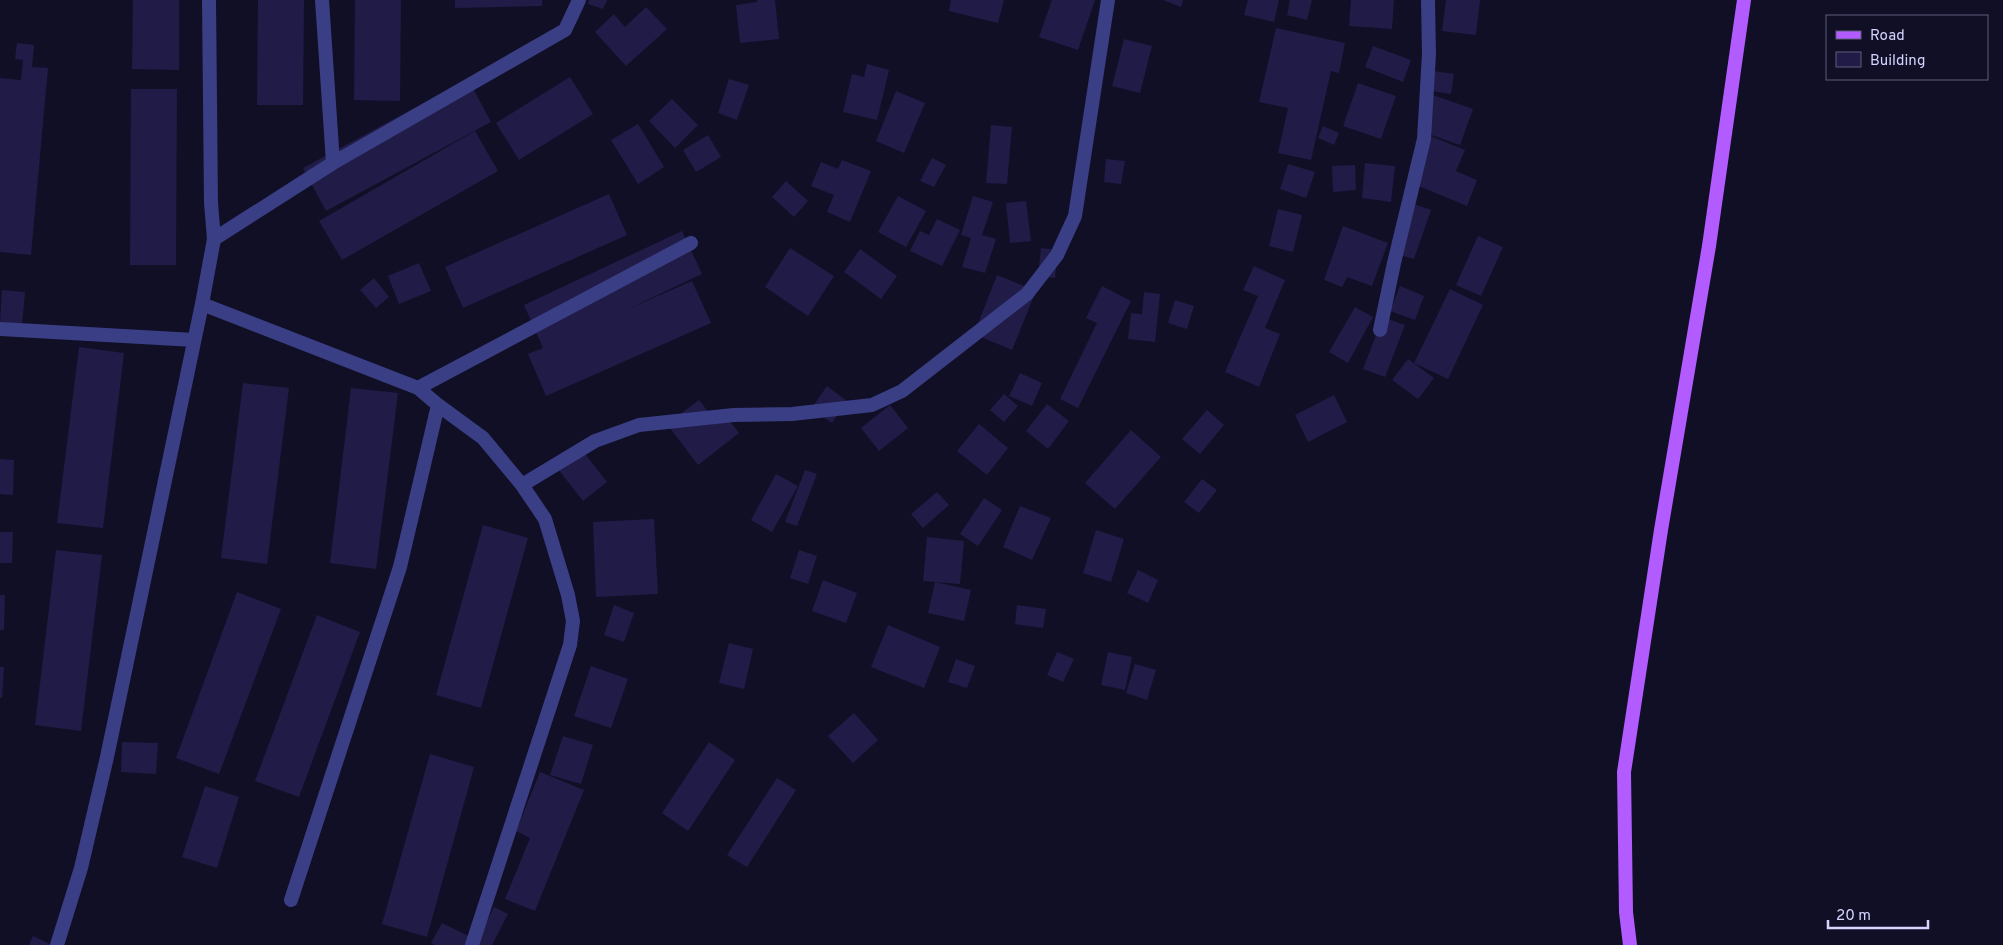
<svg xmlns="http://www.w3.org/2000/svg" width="2003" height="945" font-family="Overpass,sans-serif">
<rect width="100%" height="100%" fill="#110f26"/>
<!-- building -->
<path fill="#201b47" d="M133,0H179V70L132,69Z
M258,0H304L303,105H257Z
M355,0H401L400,101L354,100Z
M455,0H542V6L455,8Z
M589,0H607L603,9L588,4Z
M757,0H775L779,39L740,43L736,5L757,2Z
M951,0H1004L998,23L949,11Z
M1052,0H1095L1078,50L1039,37Z
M1163,0H1183L1181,7Z
M1248,0H1279L1274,22L1244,15Z
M1290,0H1312L1307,20L1287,15Z
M1351,0H1394L1392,29L1349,26Z
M1446,0H1480L1476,35L1442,31Z
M646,7L667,29L626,66L595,32L614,14L625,27Z
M1276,28L1345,43L1339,73L1331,71L1311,160L1278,153L1288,108L1259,102Z
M1124,39L1152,46L1140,93L1112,86Z
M17,43L34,45L32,67L48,68L31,255L0,252V78L21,80L23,60L15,59Z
M1373,46L1411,60L1403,82L1365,67Z
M867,64L889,70L877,120L843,112L852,74L864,77Z
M1434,71L1454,74L1451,94L1431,91Z
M570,77L593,114L519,160L496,123Z
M468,79L491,122L326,211L303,168Z
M729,79L749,85L737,120L718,113Z
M1358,83L1396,96L1381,139L1343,126Z
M131,89H177L176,265H130Z
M896,91L925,103L904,153L876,141Z
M1430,94L1473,109L1460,145L1417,130Z
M672,99L698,125L675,148L649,121Z
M638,124L664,167L638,184L611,140Z
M991,125L1012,127L1007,184L986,183Z
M1323,126L1339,133L1334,145L1318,138Z
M475,131L498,171L342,260L319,221Z
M708,135L721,157L696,172L683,150Z
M1428,135L1465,150L1456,171L1477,180L1467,206L1409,182Z
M932,158L946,165L934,187L920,181Z
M1106,159L1125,161L1121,184L1104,182Z
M842,160L871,171L850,222L827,212L834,195L811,186L821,162L838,169Z
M1365,163L1395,166L1391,202L1362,198Z
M1288,164L1315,172L1306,198L1280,189Z
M1355,165L1356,190L1333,192L1332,166Z
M786,181L808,201L794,217L772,197Z
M609,194L627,235L463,308L445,267Z
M898,196L926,211L906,247L878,232Z
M973,196L993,202L982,235L996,239L985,273L962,267L971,238L961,235Z
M1026,201L1031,241L1010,243L1006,203Z
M1411,203L1431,210L1414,259L1393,253Z
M1278,209L1302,215L1293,252L1269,246Z
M937,219L960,230L942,266L910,251L920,231L929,235Z
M1343,226L1388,243L1372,286L1347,277L1342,287L1324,280Z
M682,231L702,274L628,309L692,281L711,323L546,396L528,354L543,348L524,305Z
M1478,236L1503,247L1481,296L1456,285Z
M790,248L834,276L808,316L765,287Z
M1041,248L1058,250L1055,278L1038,276Z
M860,249L897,276L881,299L844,272Z
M419,263L431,291L399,304L388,276Z
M1254,266L1285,280L1265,328L1280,334L1259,387L1225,372L1258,296L1243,290Z
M997,275L1036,291L1012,350L974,334Z
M374,278L389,297L376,308L360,290Z
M1102,286L1131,301L1078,408L1060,399L1097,323L1086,318Z
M1400,286L1424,296L1415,320L1390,311Z
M1450,289L1483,305L1448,379L1414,363Z
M2,290L25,292L22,325L0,324Z
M1144,292L1160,294L1155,342L1128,339L1131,313L1142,314Z
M1175,300L1194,306L1187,329L1168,323Z
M1355,307L1373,317L1348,363L1329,352Z
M1383,317L1405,325L1385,377L1363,369Z
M79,347L124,353L103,528L57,523Z
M1408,359L1434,378L1418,399L1392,380Z
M1020,373L1042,383L1032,406L1009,396Z
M243,383L289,388L267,564L221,558Z
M827,386L847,401L832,423L811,409Z
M351,388L398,393L376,569L330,563Z
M1004,394L1018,406L1004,422L990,410Z
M1334,395L1347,422L1308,442L1295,415Z
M699,400L713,418L722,411L739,433L698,465L667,424Z
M1047,404L1069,421L1048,449L1026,431Z
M890,405L908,428L879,451L861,428Z
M1207,410L1224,425L1200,454L1182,439Z
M979,424L1008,448L987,475L957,451Z
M1131,430L1161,457L1115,509L1085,483Z
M578,445L607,482L583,501L554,464Z
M0,459L14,460L13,495L0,494Z
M805,470L817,474L797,526L785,522Z
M776,474L798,486L772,532L751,520Z
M1202,479L1217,490L1199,513L1184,502Z
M937,492L949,505L923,528L911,514Z
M984,498L1002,510L978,546L960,534Z
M1020,506L1051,518L1032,560L1003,547Z
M654,519L658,594L596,597L593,522Z
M483,525L528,538L481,708L436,695Z
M1096,530L1124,539L1111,582L1083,573Z
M0,532H13L12,563H0Z
M927,537L964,541L960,584L923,581Z
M56,550L102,555L81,731L35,725Z
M799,550L817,556L808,584L790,578Z
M1138,570L1158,580L1148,603L1127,593Z
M823,580L857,593L846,623L812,611Z
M935,582L971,590L964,621L928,613Z
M237,592L281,609L219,774L176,758Z
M0,595H5L4,630H0Z
M614,605L634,613L624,642L604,635Z
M1017,605L1046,609L1043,628L1015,624Z
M317,615L360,632L299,797L255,781Z
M888,625L940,647L924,688L871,667Z
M729,643L753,649L744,689L719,683Z
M1057,652L1074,659L1063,682L1047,675Z
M1108,652L1132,657L1125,690L1101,685Z
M956,659L975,666L967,688L948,682Z
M1135,664L1156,670L1147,700L1126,693Z
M591,666L628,679L611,728L574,716Z
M0,667H4L2,698H0Z
M854,713L878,740L853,763L828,736Z
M563,736L593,745L581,784L550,775Z
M122,742L158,743L156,774L121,772Z
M709,742L735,760L688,831L662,813Z
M430,754L474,767L427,937L382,924Z
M540,772L584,790L535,911L505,899L530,838L516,831Z
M777,778L796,790L747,867L727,855Z
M205,786L239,797L217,868L182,857Z
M494,907L508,914L492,945H434L431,943L442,923L477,940Z
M33,936L52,945H29Z"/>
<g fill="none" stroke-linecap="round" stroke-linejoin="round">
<!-- minor -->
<path stroke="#3a3e85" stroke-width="14" d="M322,0L333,163
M214,239L333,163L565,30L579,0
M202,304L418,388L691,243
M0,329L194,340
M1380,330L1394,263L1424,139L1429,54L1428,0
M438,405L483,438L522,485L545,519L568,595L573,621L570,645L472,945
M522,485L595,441L639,425L734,415L792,414L872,405L902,391L1027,294L1057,255L1075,216L1108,0
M291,900L400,567L438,405L418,388
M57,945L81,868L107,757L202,304L214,239L211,203L209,0"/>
<!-- primary -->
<path stroke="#b25bff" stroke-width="14" d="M1630,945L1626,912L1624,772L1661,530L1709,246L1744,0"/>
</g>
<!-- legend -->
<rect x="1826" y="15" width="162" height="65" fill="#110f26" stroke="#5f5e7d"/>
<rect x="1836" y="31" width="25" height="8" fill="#b25bff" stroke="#5f5e7d"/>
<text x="1870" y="40" font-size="15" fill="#d5d4ff">Road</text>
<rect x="1836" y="52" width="25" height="15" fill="#201b47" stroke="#5f5e7d"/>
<text x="1870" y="65" font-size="15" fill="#d5d4ff">Building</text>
<!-- scale -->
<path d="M1828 920v8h100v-8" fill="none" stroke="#d5d4ff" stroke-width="2.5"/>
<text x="1836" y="920" font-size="15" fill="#d5d4ff" stroke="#110f26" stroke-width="4" paint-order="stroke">20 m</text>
</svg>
